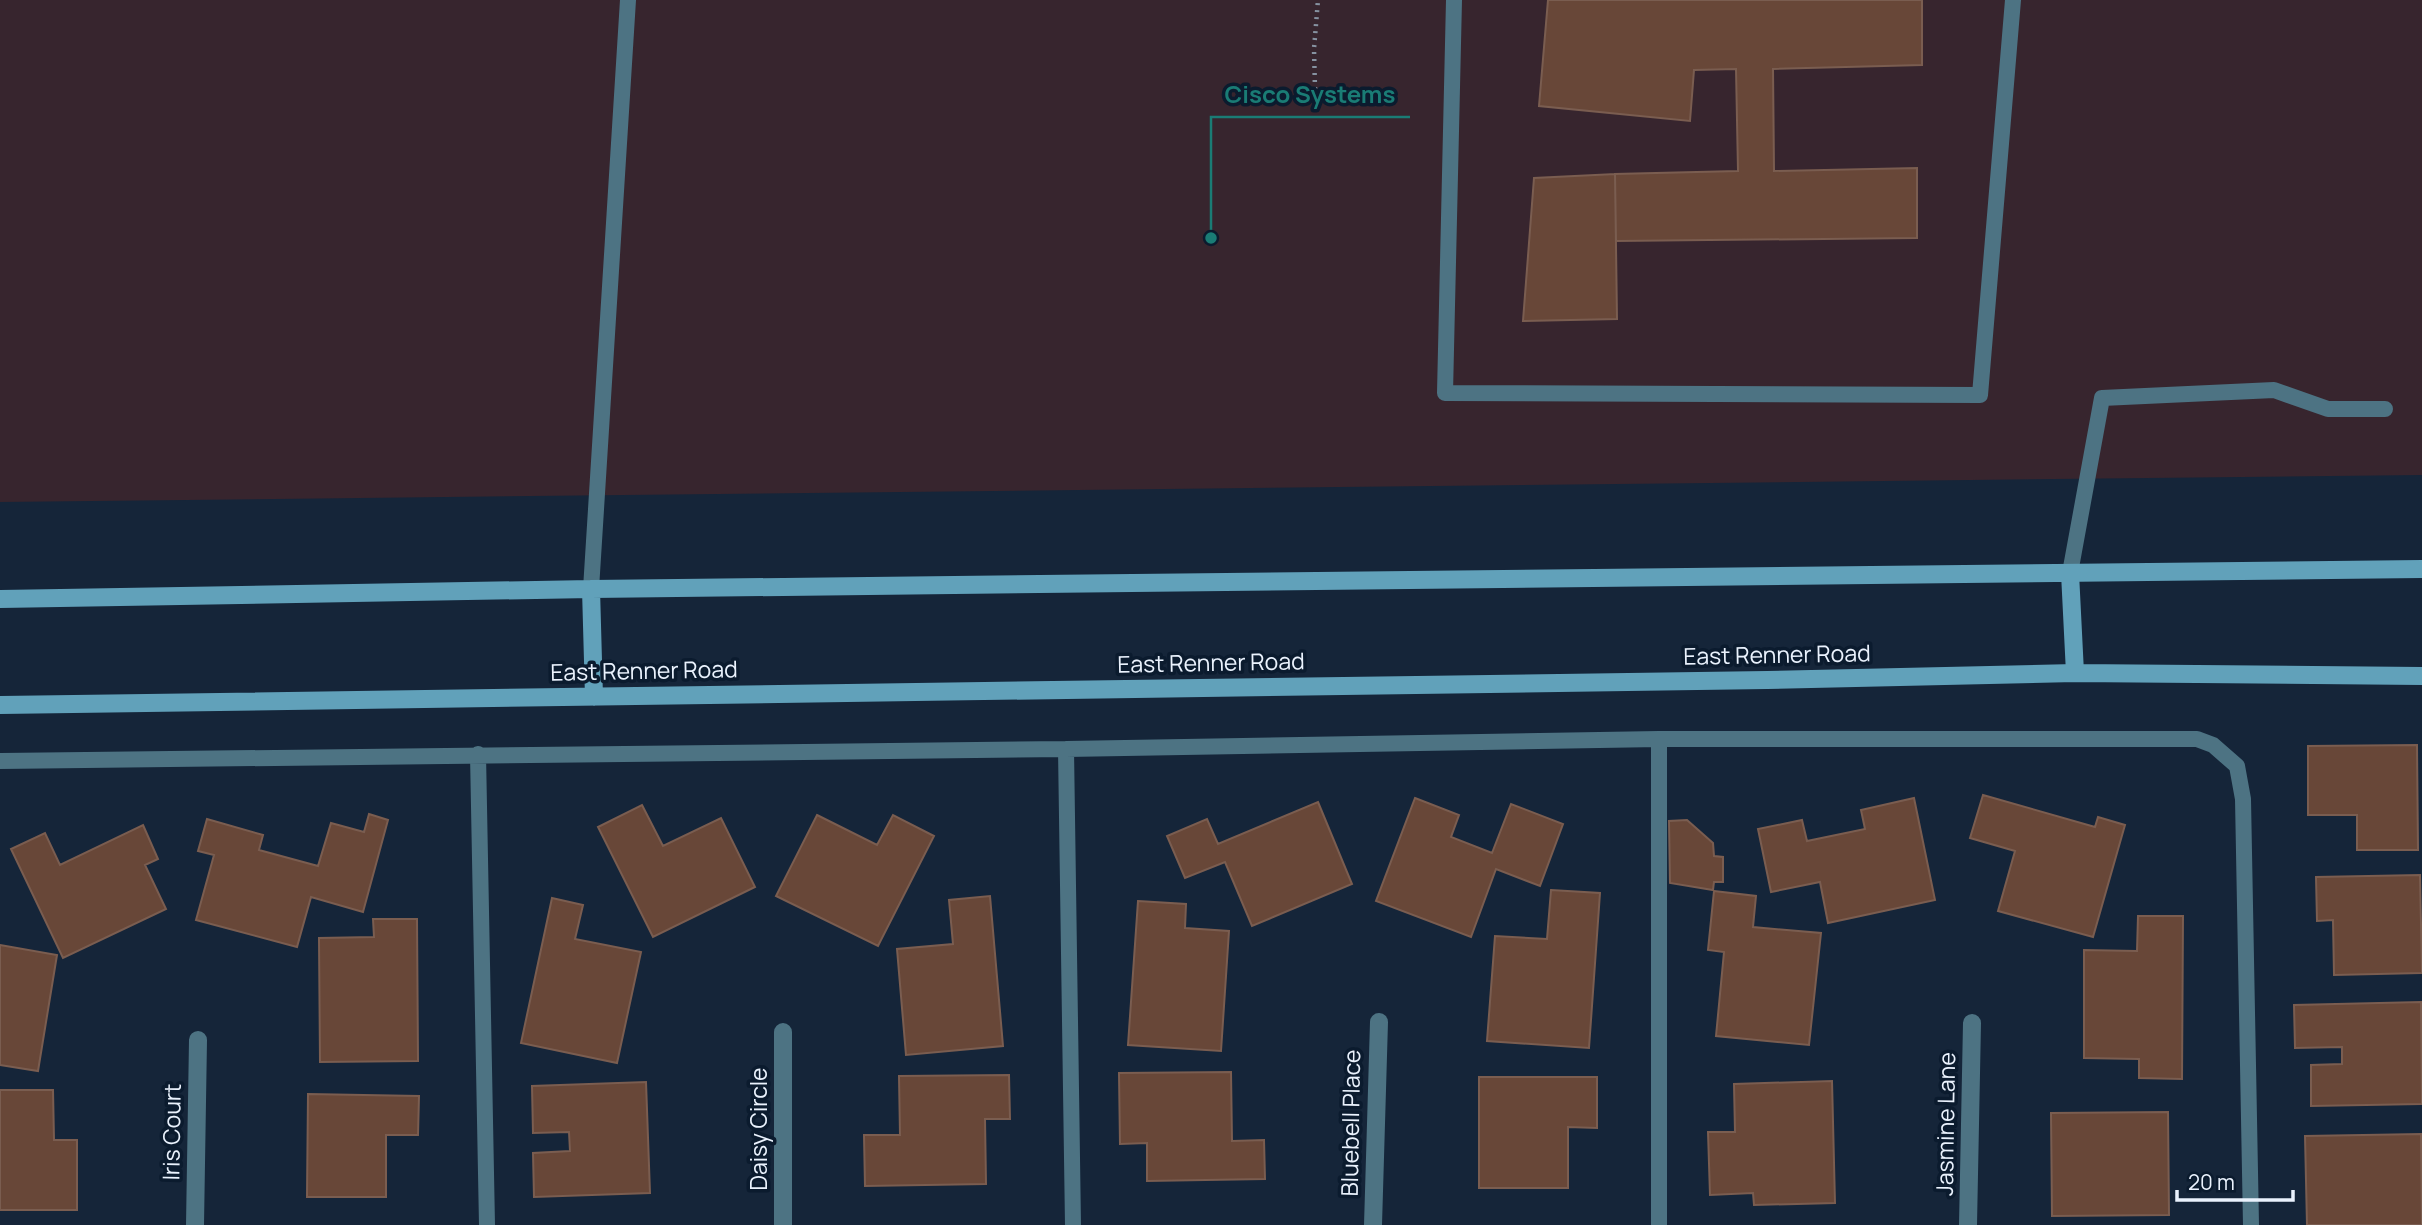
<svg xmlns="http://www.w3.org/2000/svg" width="2422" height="1225" font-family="Manrope,sans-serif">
<rect width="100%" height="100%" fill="#152539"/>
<!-- commercial -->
<path fill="#37252e" d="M0,0H2422V475L0,502Z"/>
<!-- building -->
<path fill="#684738" stroke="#7a5d50" stroke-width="2" d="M1548,0H1922V65L1773,69L1774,171L1917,168V238L1616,241L1615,174L1738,171L1736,69L1694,70L1690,121L1539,106Z
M1615,174L1617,319L1523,321L1534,178Z
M2417,745L2418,850H2357V815H2308V746Z
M1983,795L2095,827L2098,817L2125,825L2093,937L1998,911L2015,851L1970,838Z
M1415,798L1459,815L1451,837L1492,853L1511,804L1563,824L1540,886L1496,869L1471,937L1376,901Z
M1914,798L1935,900L1828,923L1820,882L1771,892L1758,829L1802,820L1807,841L1865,829L1861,810Z
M1318,802L1352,884L1252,926L1225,862L1185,878L1167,836L1207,819L1218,844Z
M642,805L663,846L721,818L755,887L653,937L598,827Z
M369,814L388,820L363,912L311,897L297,947L196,920L214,855L198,851L207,819L263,835L259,850L318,866L331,823L364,832Z
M817,815L877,845L893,815L934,836L878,946L776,896Z
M1687,820L1713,843L1714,856L1723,857V882H1714L1713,890L1670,883L1669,821Z
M143,825L158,859L145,865L166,909L63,958L11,849L45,833L60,865Z
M2420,875L2422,973L2334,975L2333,920L2317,921L2316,877Z
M1551,890L1600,893L1589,1048L1487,1041L1495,936L1547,939Z
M1714,891L1756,896L1753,927L1821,933L1809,1045L1716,1036L1724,952L1708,950Z
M990,896L1003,1046L906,1055L897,949L953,944L949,900Z
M552,898L583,905L575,939L641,952L617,1063L521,1043Z
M1138,901L1186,904L1185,928L1229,931L1221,1051L1128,1045Z
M2138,916H2183L2182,1079L2139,1078V1059L2084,1058V950L2137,951Z
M373,919H417L418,1061L320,1062L319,938L374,937Z
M0,945L57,955L38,1071L0,1065Z
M2421,1002L2422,1104L2311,1106V1065L2342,1064V1047L2295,1048L2294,1005Z
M1231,1072L1232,1141L1264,1140L1265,1179L1147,1181V1143L1120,1144L1119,1073Z
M1009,1075L1010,1119H985L986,1184L865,1186L864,1135H900L899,1076Z
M1479,1077H1597V1128L1568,1127V1188H1479Z
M1832,1081L1835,1203L1754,1205L1753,1193L1710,1195L1708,1132H1735L1734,1084Z
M646,1082L650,1193L534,1197L533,1153L570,1151L569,1132L533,1133L532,1086Z
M0,1090H53L54,1140H77V1210H0Z
M308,1094L419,1096L418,1135H386V1197H307Z
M2168,1112L2169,1215L2052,1216L2051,1113Z
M2421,1134L2422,1225H2307L2305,1136Z"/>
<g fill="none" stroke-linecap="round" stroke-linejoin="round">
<!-- path -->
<path stroke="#8692a1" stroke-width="4.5" stroke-dasharray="2 5" stroke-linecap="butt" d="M1315,89L1314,49L1318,0"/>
<!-- service -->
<path stroke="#4d7383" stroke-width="16" d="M1454,0L1445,393L1980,395L2013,0
M2070,573L2102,398L2274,390L2328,409H2385
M591,589L628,0
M1066,749L1073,1225
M478,754L487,1225
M0,761L1066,749L1659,739H2197L2213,745L2237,766L2243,799L2251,1225
M1659,1225V739"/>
<!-- minor -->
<path stroke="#4d7383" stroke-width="18" d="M783,1032V1225
M195,1225L198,1040
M1373,1225L1379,1022
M1968,1225L1972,1023"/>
<!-- secondary -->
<path stroke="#61a1ba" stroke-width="18" d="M2070,573L2075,673
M591,589L594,697
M0,599L591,589L2422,569
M0,705L1767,680L2075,673L2422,676"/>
</g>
<g text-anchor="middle" stroke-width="7" stroke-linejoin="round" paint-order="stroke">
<!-- street labels -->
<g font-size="23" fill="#eaf2fd" stroke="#0b1b2e">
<text transform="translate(1777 655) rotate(-1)" y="8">East Renner Road</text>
<text transform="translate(1211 663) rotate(-1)" y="8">East Renner Road</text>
<text transform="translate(644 671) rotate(-1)" y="8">East Renner Road</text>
<text transform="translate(1351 1123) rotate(-89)" y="8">Bluebell Place</text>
<text transform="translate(1946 1124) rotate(-89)" y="8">Jasmine Lane</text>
<text transform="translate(759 1129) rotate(-90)" y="8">Daisy Circle</text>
<text transform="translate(172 1132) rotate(-89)" y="8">Iris Court</text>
</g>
</g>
<!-- callouts -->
<path fill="none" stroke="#1a7c75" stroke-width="2.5" d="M1211 238L1211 117H1410"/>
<circle fill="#1a7c75" stroke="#0b1b2e" stroke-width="2.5" cx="1211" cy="238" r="7"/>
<g font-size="24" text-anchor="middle" font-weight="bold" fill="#1a7c75" stroke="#0b1b2e" stroke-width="7" stroke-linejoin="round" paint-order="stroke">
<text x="1310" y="103">Cisco Systems</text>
</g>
<!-- scale -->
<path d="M2177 1190v10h116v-10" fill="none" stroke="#eaf2fd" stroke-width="3.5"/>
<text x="2188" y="1190" font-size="21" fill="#eaf2fd" stroke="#0b1b2e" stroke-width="5" paint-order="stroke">20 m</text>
</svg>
